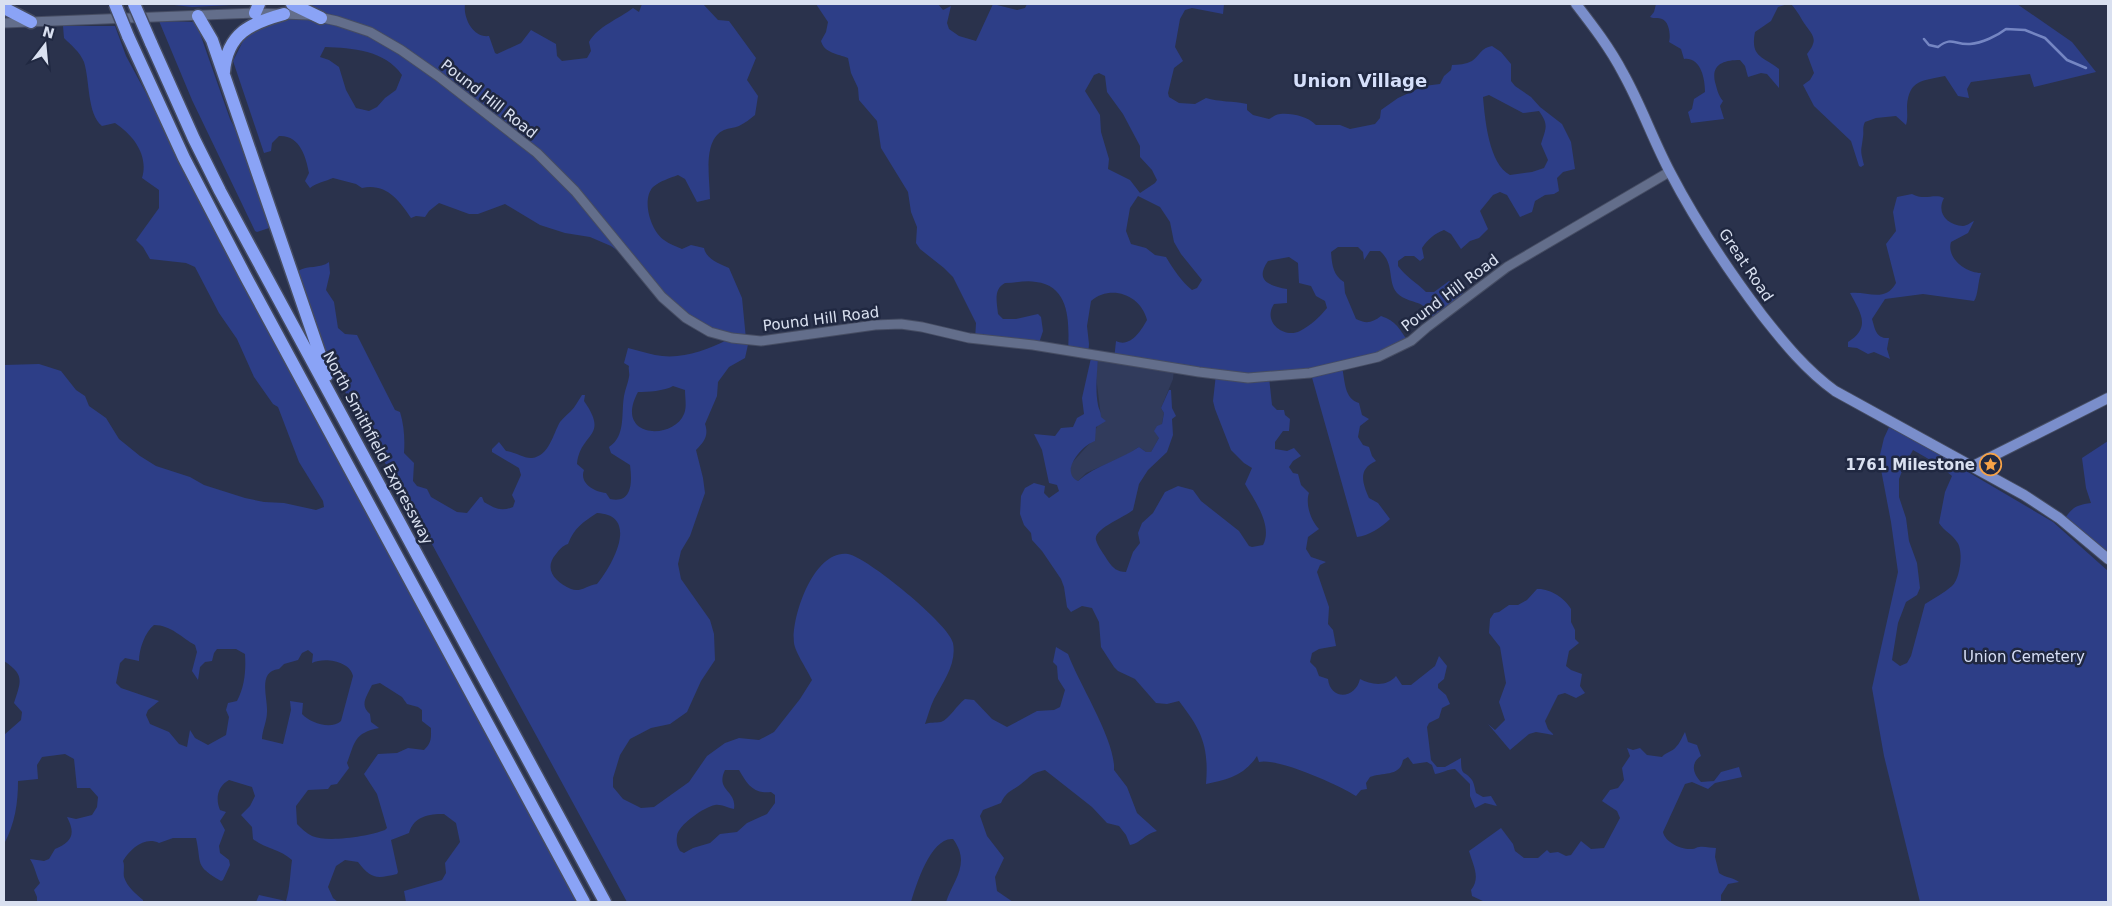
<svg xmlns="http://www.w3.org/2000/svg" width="2112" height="906" font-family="'DejaVu Sans',sans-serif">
<rect width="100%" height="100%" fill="#2a324c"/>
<!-- built -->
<path fill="#313b5c" d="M1098,359L1174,369L1173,379L1161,408L1164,413L1159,438L1151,452H1146L1139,447L1125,456L1086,473L1078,481L1074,479L1070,474L1071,464L1090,443L1101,417L1096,376Z"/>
<!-- green -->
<path fill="#2d3e87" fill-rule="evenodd" d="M165,4H252L192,7Z
M310,4H465C463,18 473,38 489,36L495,53L497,54L521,43L531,30L556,44L557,56L562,61L587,58L591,51L589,42C598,26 619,19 633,8L639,12L642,4H703L718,20L729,21L756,58L747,80L758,96L755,115C750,119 745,123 739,126C734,128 729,128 724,130C702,140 710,179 710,199L697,202L685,179L678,175C670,178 660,181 653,187C641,200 651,231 664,240C669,244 676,246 682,249L691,245L704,248C706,259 720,264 729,268L742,298L746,339L749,340L745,358L729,367L718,382L717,396L705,424C709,436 704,442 696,450L703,478L705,493L690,536L681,551L678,564L681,579L710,620L714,634L715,660L701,681L687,712L670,724L651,728L630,739L620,755L613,778V787L623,799L641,808L654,807L689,782L707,756L725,743L739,738L759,740L774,732L800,699L812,680C808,671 795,652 794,643C791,617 814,549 848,554C867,557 950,625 953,643C957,664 943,682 934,699C930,707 928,716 925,724C930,722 935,723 941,722C949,719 957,705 965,699L974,700L992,719L1007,727L1037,711L1054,710L1060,707L1065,690L1058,679L1057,666L1053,662L1056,647L1068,654C1079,684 1116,741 1114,770L1127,787L1137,813L1157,831C1144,834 1141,843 1130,845L1126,835L1119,826L1107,823L1092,807L1045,770C1029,774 1032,776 1021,784C1012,791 1006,791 1001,803L983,810L980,816L987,836L1004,858L995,877L997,891L1013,902H946C954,879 971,863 953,839C931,837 916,885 911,902H627L427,535L425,526L400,489L349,400L319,336L298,271C307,265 320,269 329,262L330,273L326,290L334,302L338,328L345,334L357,335L395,410L400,412C404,425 405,439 404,453L414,463L413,481L417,486L427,489L431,497L457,512L467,513L480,497H482L484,502C494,508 501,512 513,507L515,501L512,495L521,475L519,468L492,452V449L499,442L506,451C515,452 525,459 532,458C549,456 553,434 560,422C563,418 567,415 571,411C575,407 578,401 582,395H585L584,401C610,438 580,432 577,464L584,470C579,483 594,492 606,493L610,499C633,504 632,481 630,465L611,453L609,447C626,436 621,414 624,396C625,390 628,383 629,377C630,373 628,370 629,366L624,363L628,348C637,350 645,353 655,355C680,360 705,351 727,340L687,317L629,259L611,246L590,237L565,233L540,225L505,204L478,214H469L439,203L429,211L425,217L416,216L411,218C399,200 386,183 362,188L356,184L333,178C326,181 316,183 310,188L305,181L309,173C306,157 300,135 279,136L272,143L271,151L264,153L233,61L251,25L294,14L312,6ZM325,47C352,48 385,50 402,75L396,90L385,98L377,107L369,111L356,108L346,90L339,67L329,60L320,57ZM673,386L685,390C685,398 687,407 684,414C673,441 613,438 638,392C647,392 665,391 673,386ZM597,513C640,515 613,565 597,584C588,585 580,593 571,589C555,582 543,569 556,554C560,549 562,546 568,544C574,528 583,522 597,513ZM725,770H739C747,784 753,794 771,792L775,795V803L767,814L747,823L737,832L720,834L710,843L693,848L684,853L680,851C677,846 676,842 677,836C678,825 704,807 715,805C721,804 728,808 734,809C737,790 715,791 725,770Z
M816,4H938L943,10L951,6L947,23L949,29L959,36L976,41L993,4L1017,10L1025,8L1027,4H1224L1223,14L1192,8L1185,10L1180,19L1175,47L1183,61L1174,68L1168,93L1169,97L1179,103L1195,104L1206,98C1219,102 1233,101 1247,104V110L1253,115L1269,119C1273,117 1276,114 1280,114C1292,113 1307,116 1316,125H1340L1350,129L1375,124L1380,118L1381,110L1398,98L1424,86L1440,84L1444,76L1451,70L1452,65C1458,65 1466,64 1472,61C1480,55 1481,48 1492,46L1501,52L1511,64V81L1515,86L1531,97L1540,107L1562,124L1571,142L1575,169L1563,172L1557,178L1559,191L1554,194L1545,195L1535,201L1532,212L1520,217L1507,195L1500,192L1493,195L1480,211L1488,229L1479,238L1470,241L1461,249L1451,234L1444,230C1434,234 1428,239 1422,248L1424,258L1420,261L1414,256H1405L1398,261V266C1405,276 1417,283 1426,292H1434L1449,281L1465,295L1435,320C1431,315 1427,309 1422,305C1415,301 1403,300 1397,293C1387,281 1395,264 1380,251H1370L1364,260L1363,252L1358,247H1338L1331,252C1332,265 1333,275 1344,282L1345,293L1356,319C1366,324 1372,323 1381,316C1396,321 1400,329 1408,342L1342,367C1345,380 1344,399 1359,403L1362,415L1369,419L1360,426L1358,437L1363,445L1369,447L1372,456L1376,461C1358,469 1362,482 1369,498L1378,503L1390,519C1382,527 1368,536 1357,537L1311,374L1269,377L1272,405L1277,410H1284L1285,415L1290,419L1289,431H1283L1275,442V449L1287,451L1294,448L1301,456L1293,461L1289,467L1293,473L1298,474L1301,485L1309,493C1305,504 1311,521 1319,529L1308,537L1306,549L1311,557L1326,562L1320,565L1317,572L1329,607L1328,624L1333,630L1336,646L1319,649L1312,653L1310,662L1316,668L1319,676L1328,679C1330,700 1355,700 1360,679C1371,685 1387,687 1396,676L1402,685H1411L1435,666L1439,656L1447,666L1444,679L1438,684V688L1446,695L1450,704L1442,708L1439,718L1429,723L1427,727L1431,760L1437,767H1445L1461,758C1461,778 1464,769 1472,780C1474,783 1475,789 1476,793L1483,797L1491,796L1497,806L1485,803L1475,808L1470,796V784L1455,769C1447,769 1443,773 1435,774L1432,765L1427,762L1413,764L1408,757L1403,760C1400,777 1383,772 1370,777L1366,783L1367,789L1361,790L1356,796C1339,785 1276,757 1259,762L1257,756C1245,775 1227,780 1206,784C1209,746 1202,731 1179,701L1167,704L1156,703L1135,679L1118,671L1114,667L1101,647L1099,622L1092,608L1082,606L1071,612L1067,607L1064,587L1061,579L1042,551L1032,540L1031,533L1024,525L1020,514L1021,496L1025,488L1034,483L1045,486L1044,493L1049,498L1059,491L1057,485L1049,483L1042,450L1034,434L1055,436L1061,428L1073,427L1077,418L1084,414L1082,398L1091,358L1098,359C1097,373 1095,390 1098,405C1099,410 1101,411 1101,417L1106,421L1096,427L1095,441C1082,445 1059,472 1078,481C1096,465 1120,460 1139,447L1146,452H1151L1159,438L1154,431L1157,426L1162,424L1164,413L1161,408L1169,390H1171L1172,408L1176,416L1172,419L1173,435L1167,452L1148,470L1139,484L1133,510C1125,517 1093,529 1096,540C1098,547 1104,554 1108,561C1113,568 1117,572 1126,572L1133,552L1140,543L1138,533L1142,523L1153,513L1165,492L1178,486L1193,490L1201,501L1239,531L1249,546L1252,547L1263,545C1273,526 1255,501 1245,484L1252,468L1244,463L1231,450L1215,409L1213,401L1216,374L1114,360L1116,341C1130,348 1141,331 1147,320C1141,295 1111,284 1091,301L1087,326L1089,344L1088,356L1068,353C1069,327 1072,286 1036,282C1026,280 1015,283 1005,283C993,289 997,303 998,314L1003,319H1016L1038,314L1041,317L1043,331L1038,346L975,340L976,323L953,277L944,268L920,249L916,243L917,227L911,212L908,192L881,148L877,121L859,100L858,88L851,73L848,58C838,54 824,53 821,41L826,32L828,22ZM1099,73L1105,76L1107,92L1123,114L1140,146V157L1152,170L1157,180L1155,183L1140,193L1130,180L1108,169L1109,159L1101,132L1100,115L1085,91L1094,75ZM1489,95L1523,113L1539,111C1549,125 1546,128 1541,144L1548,160L1544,168L1532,172L1510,175C1489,164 1485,120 1483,97ZM1138,196L1160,207L1170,222L1174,242L1181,254L1202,280L1197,288L1192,290C1182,282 1173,269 1166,257L1155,255L1146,248L1131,244L1126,231L1130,208ZM1289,257L1298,263L1299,283L1311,286L1316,296L1325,301L1327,308C1319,318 1311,325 1300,331C1284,339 1262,322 1274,304L1287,303V289C1270,286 1254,281 1268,261Z
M1656,4H1788L1778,7L1771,21L1755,32C1750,58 1763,56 1779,69V88L1767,74L1761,73L1748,77L1745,66L1740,60C1724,60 1711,64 1715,82C1717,89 1718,95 1723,101L1720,106L1724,119L1691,123L1688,112L1692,109L1694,99L1705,92C1705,79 1701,57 1684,59L1681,49L1669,42C1671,36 1669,21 1662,19C1658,17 1654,19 1650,17L1654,12Z
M1791,4H2017L2072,42L2096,72L2034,87L2030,74L1971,82L1967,89L1969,98L1958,96L1945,76C1923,81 1909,79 1907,106C1907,112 1908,119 1906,125L1896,116L1876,118L1865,122C1862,128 1864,131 1863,137C1861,153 1860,149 1864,165L1861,167L1859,166L1851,141L1814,106L1803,85L1810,80L1814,73L1807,54C1819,39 1813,36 1804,23C1799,15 1798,12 1791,4Z
M159,21L196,22L230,119L258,173L275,226L257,232L255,231L192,100Z
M63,26H115L126,56L384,534L577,902H406L404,891L442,880L446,873L445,863L460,842L456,823L444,814C429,814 414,816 409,833L391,840L398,872L397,874C376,879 371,879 358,862L345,860L336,866L328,887L333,898L338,902H256L259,895L286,901C290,888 290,874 292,860C280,849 265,849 253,839L252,827L241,815L250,806L255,796L252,787L229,780C218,786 215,798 220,810L226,812L220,821L225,830L219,846L220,853L229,860L230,865L223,880L221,881C194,865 202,865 196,838H173L159,843C145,836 130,849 123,861C125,866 123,872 124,877C127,887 136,894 143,900V902H37V897L34,890L40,883C36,875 35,867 30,859L44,861L49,859L55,849C72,842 76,834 67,817L76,819L92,815L97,807L98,797L90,788H77L74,759L65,754L42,757L37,765L38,779L18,781C18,803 15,824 4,844V735L21,720L22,712L14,703C21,681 25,675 4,661V365L39,364L61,371L76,390L85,396L89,406L106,418L119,439L140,456L156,466L190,477L204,485L245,498L264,502L284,503L316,510L324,507L323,501L299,462L278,407L273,404L254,377L237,339L219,313L195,267L186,263L150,259L143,247L136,240L159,208V190L142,178C149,155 133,135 115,123L102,126C87,114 90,81 84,62C80,52 71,45 64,38ZM154,625C171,625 182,638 195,645L197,652L192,671L198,680L200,667L205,662L212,661L214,653L217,649H236L245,654C246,670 245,686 237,701L228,703L226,710L229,717L226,735L208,745L195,738L190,730L187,747L179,744L169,732L150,724L146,715L148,710L159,701L121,688L116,683L120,663L125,658L139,661C139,649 145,632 154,625ZM308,650L313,654L312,663C324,657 350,661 353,676L341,721C331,730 310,723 302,714L303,703L290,701L291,710L283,744L262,739C262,731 267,721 267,712C268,698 257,671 279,669L284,664L298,660L302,653ZM380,683L402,697L407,704L418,707L422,710V721L431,728C431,737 432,743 424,750L408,748L397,753L378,754L364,774L377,794L387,828L385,830C369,836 328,843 312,836C306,833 301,828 297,824L296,806L308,790L328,789L331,785L337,784L349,768L347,763C355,742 354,733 379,728L371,722L370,714C359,705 367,696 372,685Z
M1912,194C1925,201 1934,193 1944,198C1936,213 1947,225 1963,226C1967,226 1971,222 1974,221L1968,233L1951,242C1946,258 1966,273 1981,273C1978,281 1978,296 1974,301L1923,294L1885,299L1872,319C1875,329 1876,339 1889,338L1887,349L1890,359L1874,352L1868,354L1857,348L1848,347V342C1872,327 1860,312 1850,293C1868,291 1885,303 1896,283L1886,244L1896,231L1893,212L1897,197Z
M1890,425L1965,464L1963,469L2053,522L2108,571V902H1920L1884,756L1872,688L1898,572L1891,522L1879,459L1884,438ZM1913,450L1939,465L1952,476L1945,492L1939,523C1944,531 1952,534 1957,542C1964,551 1960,579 1952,586C1944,593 1934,598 1925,604L1911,656L1907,663L1900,666L1892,660L1898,623L1906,602L1917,595L1920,588L1917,563L1909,541L1906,518L1899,497V479L1904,466Z
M2108,441V561L2061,524C2071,509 2074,505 2091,503L2086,488L2082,458Z
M1537,589C1549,588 1565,598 1571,609V622L1575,630V639L1579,643L1569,651L1566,666L1571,670L1582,674L1580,686L1585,693L1576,698L1565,693L1558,695L1545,721L1548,729L1554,735L1536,732L1529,734L1510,750L1488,724L1495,730L1505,720L1499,702L1506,683L1500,647L1489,633L1490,619L1494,613L1499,612L1509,605H1518L1527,600Z
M1685,732L1688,742L1697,745L1701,756C1690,763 1693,774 1701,782L1714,781L1721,772L1739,767L1742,777L1715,783L1708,789L1692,782L1685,784L1663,832C1665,842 1681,850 1692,849C1695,849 1697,847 1699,847C1704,846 1711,848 1716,848L1715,857L1719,873C1725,878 1733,877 1739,882L1728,884L1721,895V902H1485L1472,896L1471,890C1481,878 1473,865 1469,851L1501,828L1513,844L1515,851L1524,858H1538L1547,850L1550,853L1558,852L1566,856L1571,855L1581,841L1591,849L1604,848L1620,818L1617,811L1602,801L1610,790L1618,788L1624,780L1622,768L1630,756L1627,748L1633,750L1640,748L1647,755L1662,757C1666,752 1672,752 1676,747C1680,743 1682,737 1685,732Z"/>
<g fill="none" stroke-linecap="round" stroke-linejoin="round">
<!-- stream -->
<path stroke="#7586c3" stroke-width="2.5" d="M1924,39L1929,45L1938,47C1952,36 1954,45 1970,44C1982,43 1997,36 2006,29L2025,30L2045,38L2067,60L2086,68"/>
<defs>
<path id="minor" d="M4,23L255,13L310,15L337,21L370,32L401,50L438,76L537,153L575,191L662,297L686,318L710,332L732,338L761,341L875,325L901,324L922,327L969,338L1033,345L1199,372L1248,378L1310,373L1378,357L1411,341L1426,328L1507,267L1669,172"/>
<path id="major" d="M1576,4C1593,26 1610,48 1623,73C1641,105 1653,140 1670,172C1696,222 1728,270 1762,315C1784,343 1806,370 1835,391L2024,495L2059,518L2108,559
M1973,466L2108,398"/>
<path id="highway" d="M292,4L321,18
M4,8L31,22
M255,13L259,4
M198,16L212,40L327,375
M128,36L184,158L246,277L584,902
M151,43L194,139L220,191L605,902
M224,72C227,33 251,23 284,14"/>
</defs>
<!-- minor casing -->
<use href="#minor" stroke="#464d63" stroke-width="11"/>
<!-- major casing -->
<use href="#major" stroke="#464d63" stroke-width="12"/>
<!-- highway casing -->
<use href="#highway" stroke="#464d63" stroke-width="15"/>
<!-- minor -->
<use href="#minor" stroke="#636e8b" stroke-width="9"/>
<!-- major -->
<use href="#major" stroke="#7a8ecb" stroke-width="10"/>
<!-- highway -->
<use href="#highway" stroke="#8aa3f6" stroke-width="12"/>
<defs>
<path id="highway-bridge" d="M115,4L128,36
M134,4L151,43"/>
</defs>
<!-- highway-bridge casing -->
<use href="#highway-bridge" stroke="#464d63" stroke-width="15" stroke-linecap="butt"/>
<!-- highway-bridge -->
<use href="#highway-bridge" stroke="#8aa3f6" stroke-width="12"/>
</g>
<!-- icons -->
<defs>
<symbol id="sight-ring" viewBox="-11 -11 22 22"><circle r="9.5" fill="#202841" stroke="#f6a247" stroke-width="1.5"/><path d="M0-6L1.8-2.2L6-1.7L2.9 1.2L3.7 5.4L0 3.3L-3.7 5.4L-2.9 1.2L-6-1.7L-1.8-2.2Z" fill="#f6a247"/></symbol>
</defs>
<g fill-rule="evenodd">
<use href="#sight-ring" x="1978" y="452" width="25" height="25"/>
</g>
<g text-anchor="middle" stroke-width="5" stroke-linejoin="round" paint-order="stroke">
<!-- street labels -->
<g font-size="15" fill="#d9e0f0" stroke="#202841">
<text transform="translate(489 99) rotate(38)" y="5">Pound Hill Road</text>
<text transform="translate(1746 265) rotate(56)" y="5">Great Road</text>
<text transform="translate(1450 293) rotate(-37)" y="5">Pound Hill Road</text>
<text transform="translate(821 319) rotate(-7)" y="5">Pound Hill Road</text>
<text transform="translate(378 448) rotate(62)" y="5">North Smithfield Expressway</text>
</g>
<!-- poi labels -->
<g font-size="15" font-weight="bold" fill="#d9e0f0" stroke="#202841" text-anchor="end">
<text x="1975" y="470">1761 Milestone</text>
</g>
<!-- park labels -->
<g font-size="15" fill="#d7dff6" stroke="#202841">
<text x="2024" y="662">Union Cemetery</text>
</g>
<!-- quarter labels -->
<g font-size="18" font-weight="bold" fill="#d5dffa" stroke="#202841">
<text x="1360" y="87">Union Village</text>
</g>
</g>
<!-- border -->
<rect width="2112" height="906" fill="none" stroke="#d9e0f0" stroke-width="10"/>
<!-- north arrow -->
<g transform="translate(45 45) rotate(16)" stroke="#202841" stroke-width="4" paint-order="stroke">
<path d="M0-4L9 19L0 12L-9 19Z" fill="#d9e0f0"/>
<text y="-8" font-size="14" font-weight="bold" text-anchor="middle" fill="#d9e0f0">N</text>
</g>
</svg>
